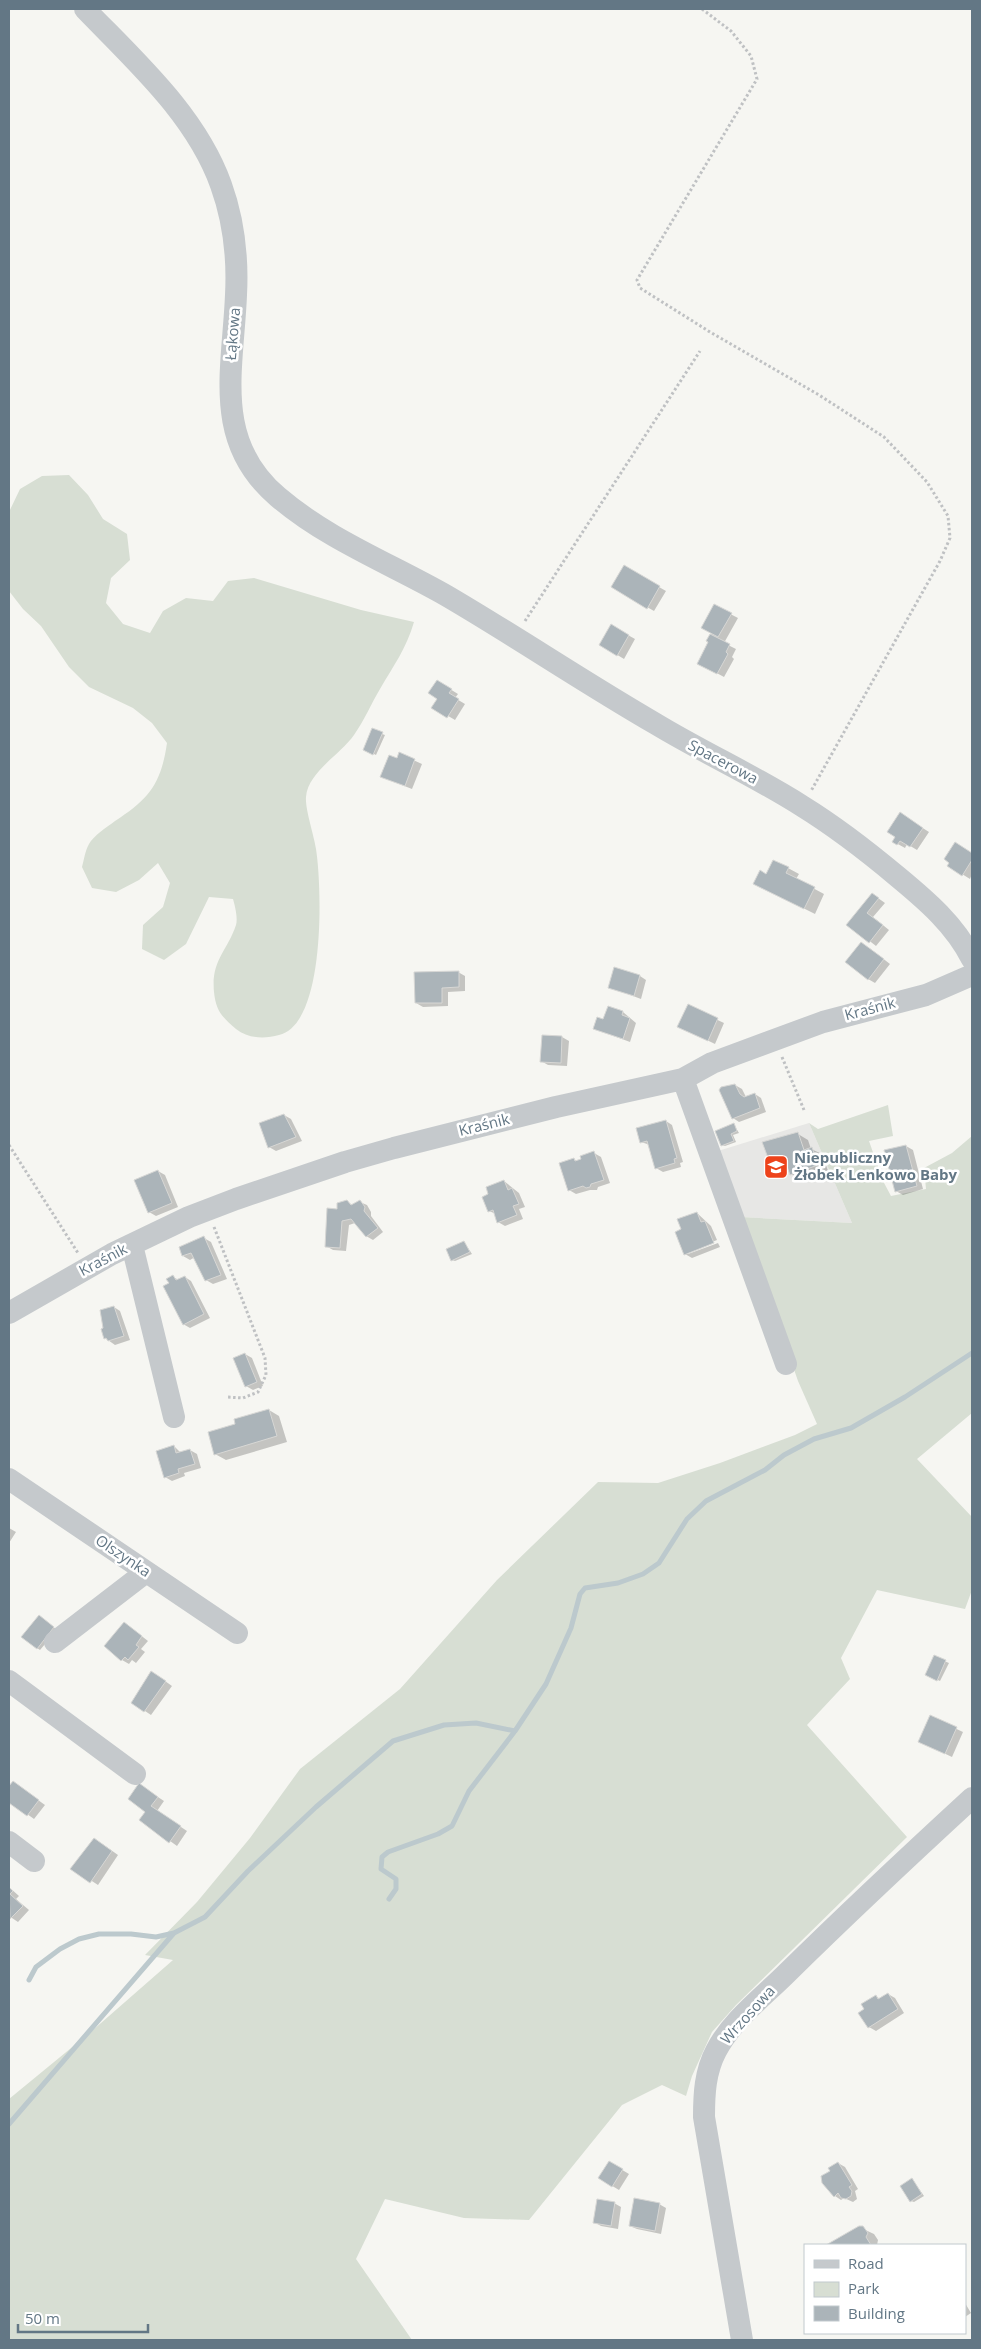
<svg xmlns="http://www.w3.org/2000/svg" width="981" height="2349" font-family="'Open Sans',sans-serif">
<rect width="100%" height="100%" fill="#f6f6f2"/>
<!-- built -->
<path fill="#e7e7e5" d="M809,1123L852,1223L741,1217L718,1151Z"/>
<!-- green -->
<path fill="#d7ded3" d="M69,475L88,495L103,519L127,534L130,560L111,578L106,603L123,624L150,633L163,611L186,598L213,601L228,581L254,578L361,610L414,622C406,649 394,665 380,689C371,704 364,721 354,735C340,755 308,772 306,797C305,809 314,835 316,849C322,887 326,1024 279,1035C265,1039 249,1039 236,1029C222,1017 216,1011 214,992C211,960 227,952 236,925C238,918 235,906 233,899L209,897L186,944L164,960L142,949L143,925L163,907L170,883L158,863L139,880L116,892L92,888L82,867C84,860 85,851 89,844C93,836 107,827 115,821C149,799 161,784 167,743L152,723L133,708L89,687L69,667L41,626L23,609L9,591V512L20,489L42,476Z
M888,1105L893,1136L869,1141L883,1181L891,1196L926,1189L924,1168L952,1153L972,1136V1413L917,1459L972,1517V1590L965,1609L877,1590L841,1658L850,1679L807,1725L907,1837L736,2005L712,2032L692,2076L686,2096L662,2085L622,2105L529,2220L464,2218L385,2199L356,2259L412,2340H9V2099L93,2030L173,1960L145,1955L197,1902L250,1838L300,1769L400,1689L497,1580L598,1482L658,1483L720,1463L795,1435L817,1424L798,1381L741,1217L852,1223L809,1123L818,1129Z"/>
<!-- shadow -->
<path fill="#0003" d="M624,567L666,591L654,611L612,587Z
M715,606L738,618L724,643L736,649L732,657L734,659L724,677L698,663L710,642L708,640L712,633Z
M612,626L635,639L624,659L601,645Z
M437,681L458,694L455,698L465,704L455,720L433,707L438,698Z
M382,734L385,735L376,755L364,749Z
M400,754L422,764L412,789L389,780Z
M907,818L929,832L917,850L907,844L905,848L894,842Z
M956,844L972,854V874L970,879L949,866Z
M788,868L799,874L796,879L824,894L815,914L765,889L767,875Z
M878,898L885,903L873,917L889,930L876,946L848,924Z
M868,947L890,964L875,983L868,979Z
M458,972L465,976V991L448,992V1006L423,1007L416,1003Z
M640,976L646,980L641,999L609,987Z
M688,1006L724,1023L715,1044L686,1030Z
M623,1012L636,1023L630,1042L595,1029L604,1021Z
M543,1036L562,1037L569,1041L567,1066L548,1065L541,1061Z
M735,1085L742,1089L746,1097L755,1094L761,1098L766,1112L739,1122L733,1118Z
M284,1115L291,1119L302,1141L276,1151L269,1147Z
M666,1121L672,1125L683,1162L680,1163L681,1167L663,1172L656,1168L650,1145L641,1142Z
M734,1125L739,1133L733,1135L736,1142L725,1146L722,1145Z
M798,1134L808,1140L811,1149L822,1154L828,1171L802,1180L791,1174L789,1169L782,1171L772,1165L764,1142Z
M906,1146L913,1150L923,1189L903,1195L896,1191Z
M594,1153L601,1157L610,1183L598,1187L597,1190H590L576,1194L569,1190L574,1159L577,1161Z
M158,1171L165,1175L178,1207L156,1216L149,1212Z
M504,1181L519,1193L525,1207L519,1209L523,1219L505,1226L498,1222L496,1214L489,1211Z
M347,1202L353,1205L360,1202L367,1205L371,1212V1216L383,1232L373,1240L366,1236L355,1223L349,1225L346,1251L333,1250L326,1246L338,1210Z
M697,1213L711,1226L717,1240L688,1252V1254L718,1243L720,1247L692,1258L685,1254Z
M204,1238L211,1242L227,1279L213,1284L206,1280L195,1257L190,1260L183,1256L180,1248Z
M464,1242L472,1254L455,1261L452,1260Z
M173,1277L179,1280L185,1277L191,1281L210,1318L190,1328L183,1324L170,1284Z
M114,1307L120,1311L130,1340L115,1345L105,1338Z
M245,1354L252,1358L263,1386L253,1390L246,1386Z
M269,1410L279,1416L287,1442L226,1460L215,1454L237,1424Z
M174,1446L181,1453L190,1450L197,1454L201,1468L184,1473L185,1476L172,1481L165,1477Z
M9,1528L16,1532L9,1543Z
M42,1618L57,1630L40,1650L37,1648Z
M125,1623L148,1641L141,1649L145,1652L136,1663L132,1660L129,1664L122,1660Z
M935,1657L949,1663L940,1681L927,1675Z
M158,1676L172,1686L151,1715L133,1703Z
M931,1717L963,1732L952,1757L920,1742Z
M13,1782L45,1805L34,1819L9,1801V1788Z
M146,1789L164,1801L157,1811L187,1831L177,1846L141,1820L146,1811Z
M101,1843L118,1855L98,1885L72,1868Z
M9,1887L19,1896L16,1899L29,1910L18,1922L9,1916Z
M888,1994L895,1998L904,2013L876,2031L869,2027L866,2009L876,1996L880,1999Z
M609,2162L629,2174L619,2190L599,2178Z
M838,2163L845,2167L858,2189L855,2191L857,2199L853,2202L844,2198L841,2200L835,2196L832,2172Z
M912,2179L924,2196L914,2202L911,2201Z
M614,2203L621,2207L618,2229L601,2226L594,2222Z
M659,2204L666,2208L661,2234L637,2229L630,2226Z
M859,2227L874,2234L878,2240L877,2245H829Z
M965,2303L971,2313L965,2317Z"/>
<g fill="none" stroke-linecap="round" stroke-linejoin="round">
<!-- stream -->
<path stroke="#bcc9cd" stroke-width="5" d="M389,1899L396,1889V1879L381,1869L382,1857L388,1852L438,1834L452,1826L469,1791L515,1731L546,1684L571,1628L580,1594L585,1588L618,1583L643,1574L659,1563L687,1519L706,1501L765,1470L784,1455L814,1439L851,1428L905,1397L972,1353
M29,1980L36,1967L60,1949L79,1939L99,1934H131L156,1937L174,1933L205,1917L248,1871L316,1807L393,1741L444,1725L476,1723L515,1731
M9,2124L174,1933"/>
</g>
<!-- building -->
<path fill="#abb4b9" stroke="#d7d7d5" d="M624,565L660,586L647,609L611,587Z
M714,604L732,613L718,637L701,628Z
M611,624L629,635L617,656L599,645Z
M710,634L730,644L726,652L728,654L717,674L697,664L708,642L706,641Z
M437,680L452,689L449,693L459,699L447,718L431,708L437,699L428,693Z
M372,728L383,732L373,755L363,750Z
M399,752L415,759L405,786L380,777L389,755L397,758Z
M900,812L923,828L910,847L900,841L897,845L892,842L895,837L887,832Z
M955,842L972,853V860L962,876L947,866L949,863L944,859Z
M773,860L789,867L786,873L815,887L804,909L753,884L760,870L766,874Z
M872,893L879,898L867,913L883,925L869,943L846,925Z
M861,942L884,959L868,980L845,962Z
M614,967L640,975L634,996L608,988Z
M459,971V987L442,988V1003H415L414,972Z
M688,1004L718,1018L708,1041L677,1027Z
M608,1006L623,1011L622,1015L630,1018L623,1039L593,1029L597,1017L603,1019Z
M542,1035L562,1036L561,1063L540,1062Z
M735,1084L740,1094L744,1097L755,1093L760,1108L732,1119L719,1090L721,1087Z
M284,1114L296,1137L268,1148L259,1123Z
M666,1120L677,1158L674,1159L675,1163L655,1169L647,1141L640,1143L636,1128Z
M734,1123L737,1131L731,1134L734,1141L721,1146L715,1131Z
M798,1132L804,1150L812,1147L818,1165L790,1175L785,1161L771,1166L762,1142Z
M906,1145L917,1186L895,1192L884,1150Z
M594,1151L604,1180L591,1184L590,1187L586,1188L583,1186L568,1191L559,1163L574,1158L575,1161L581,1159L580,1156Z
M158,1170L172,1203L148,1213L134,1180Z
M504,1180L508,1190L512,1188L519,1204L513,1206L517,1215L497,1223L493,1210L488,1212L482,1197L488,1194L486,1187Z
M347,1200L351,1205L360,1200L365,1207L364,1211L378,1228L366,1237L351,1219L342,1221L340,1248L325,1247L327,1208L337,1209V1203Z
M697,1212L701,1222L705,1221L714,1243L684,1255L675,1232L681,1229L677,1219Z
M204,1236L221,1275L205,1281L191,1253L182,1256L179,1247Z
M464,1241L470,1252L451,1261L446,1249Z
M173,1275L176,1280L185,1276L204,1314L183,1325L163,1286L169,1283L166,1279Z
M114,1306L124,1336L108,1341L106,1338L104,1339L101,1329L103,1328L100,1310Z
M245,1353L257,1382L245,1387L233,1358Z
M269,1409L277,1436L214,1455L208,1432L235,1424L234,1419Z
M174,1445L176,1453L190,1449L195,1464L178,1469L179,1473L164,1478L156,1451Z
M39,1615L54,1627L37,1649L21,1637Z
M124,1622L142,1636L136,1645L139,1647L128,1660L125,1657L121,1661L104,1646Z
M934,1655L946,1660L937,1681L925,1675Z
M151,1671L166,1681L144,1712L131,1703Z
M930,1715L957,1727L945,1754L918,1742Z
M13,1781L39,1800L27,1816L9,1803V1786Z
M139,1783L158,1797L151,1806L181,1826L169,1843L139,1820L145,1812L128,1799Z
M94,1838L112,1851L90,1883L70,1869Z
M9,1887L13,1891L10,1894L23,1906L10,1919Z
M888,1993L898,2009L868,2028L858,2013L864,2009L861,2004L876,1995L878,1999Z
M609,2161L623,2169L612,2187L598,2178Z
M838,2162L852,2185L849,2187L852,2191L851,2196L846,2199L841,2198L838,2193L834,2197L822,2183L821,2176L830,2171L828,2168Z
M912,2178L922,2194L910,2202L900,2186Z
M634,2198L660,2203L655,2231L629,2226Z
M597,2199L615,2202L611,2226L593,2223Z
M859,2226H863L868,2233L866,2237L871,2245H826Z"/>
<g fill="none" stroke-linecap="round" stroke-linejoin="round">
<!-- path -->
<path stroke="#bfc1c3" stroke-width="3" stroke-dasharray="2.5 2.5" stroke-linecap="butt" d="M702,9L731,31L751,56L757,79L637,280L640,288L710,332L819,395L884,437L927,482L948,516L950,538L940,561L811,791
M525,621L700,351
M782,1057L804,1110
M9,1145L78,1253
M214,1227L265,1358L266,1375L258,1392L243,1398L226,1397"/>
<!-- minor -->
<path stroke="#c5c9cc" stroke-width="22" d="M85,9C135,61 196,115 221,185C234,221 238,257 236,295C233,370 212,441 278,497C327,539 391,564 447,596C517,637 585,683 656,724C704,753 755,776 802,806C836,827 867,851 898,877C927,901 955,925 972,959
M683,1079L786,1364
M132,1245L174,1417
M9,1313L112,1254L189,1217L236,1199L345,1162L394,1148L556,1107L683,1079L712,1063L823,1022L926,995L972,975
M9,1479L237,1633
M55,1642L146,1572
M9,1681L135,1774
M9,1842L34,1861
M742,2340L704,2117C704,2094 705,2072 716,2051C732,2020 763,1997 787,1973C848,1913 910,1855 972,1798"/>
</g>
<!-- icons -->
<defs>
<symbol id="school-square" viewBox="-11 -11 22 22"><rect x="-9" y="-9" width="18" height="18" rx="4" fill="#ed431b" stroke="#fff"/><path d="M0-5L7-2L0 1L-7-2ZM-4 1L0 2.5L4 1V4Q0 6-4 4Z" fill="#fff"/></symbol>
</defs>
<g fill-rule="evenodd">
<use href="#school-square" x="762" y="1153" width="28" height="28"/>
</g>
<g text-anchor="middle" stroke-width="5" stroke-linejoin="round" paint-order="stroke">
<!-- street labels -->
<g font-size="15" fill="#637785" stroke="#fff">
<text transform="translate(233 334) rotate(-85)" y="5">Łąkowa</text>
<text transform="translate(723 762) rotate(28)" y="5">Spacerowa</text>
<text transform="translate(870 1009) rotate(-15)" y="5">Kraśnik</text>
<text transform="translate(484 1125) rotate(-14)" y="5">Kraśnik</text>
<text transform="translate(103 1260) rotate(-28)" y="5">Kraśnik</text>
<text transform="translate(123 1556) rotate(34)" y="5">Olszynka</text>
<text transform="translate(748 2015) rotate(-48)" y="5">Wrzosowa</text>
</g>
<!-- poi labels -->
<g font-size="15" font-weight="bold" fill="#637785" stroke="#fff" text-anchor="start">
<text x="794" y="1163">Niepubliczny<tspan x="794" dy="17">Żłobek Lenkowo Baby</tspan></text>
</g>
</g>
<!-- border -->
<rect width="981" height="2349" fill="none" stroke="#637785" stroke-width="20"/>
<!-- legend -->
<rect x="804" y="2244" width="162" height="90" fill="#ffffff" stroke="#c1c9ce"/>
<rect x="814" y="2260" width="25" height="8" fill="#c5c9cc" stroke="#c1c9ce"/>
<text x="848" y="2269" font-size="15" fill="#637785">Road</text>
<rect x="814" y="2282" width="25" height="15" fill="#d7ded3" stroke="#c1c9ce"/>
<text x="848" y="2294" font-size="15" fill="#637785">Park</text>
<rect x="814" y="2306" width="25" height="15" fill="#abb4b9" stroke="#c1c9ce"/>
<text x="848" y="2319" font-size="15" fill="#637785">Building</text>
<!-- scale -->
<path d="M18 2324v8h130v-8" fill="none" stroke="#637785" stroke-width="2.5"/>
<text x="25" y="2324" font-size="15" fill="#637785" stroke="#ffffff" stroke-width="4" paint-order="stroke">50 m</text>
</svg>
